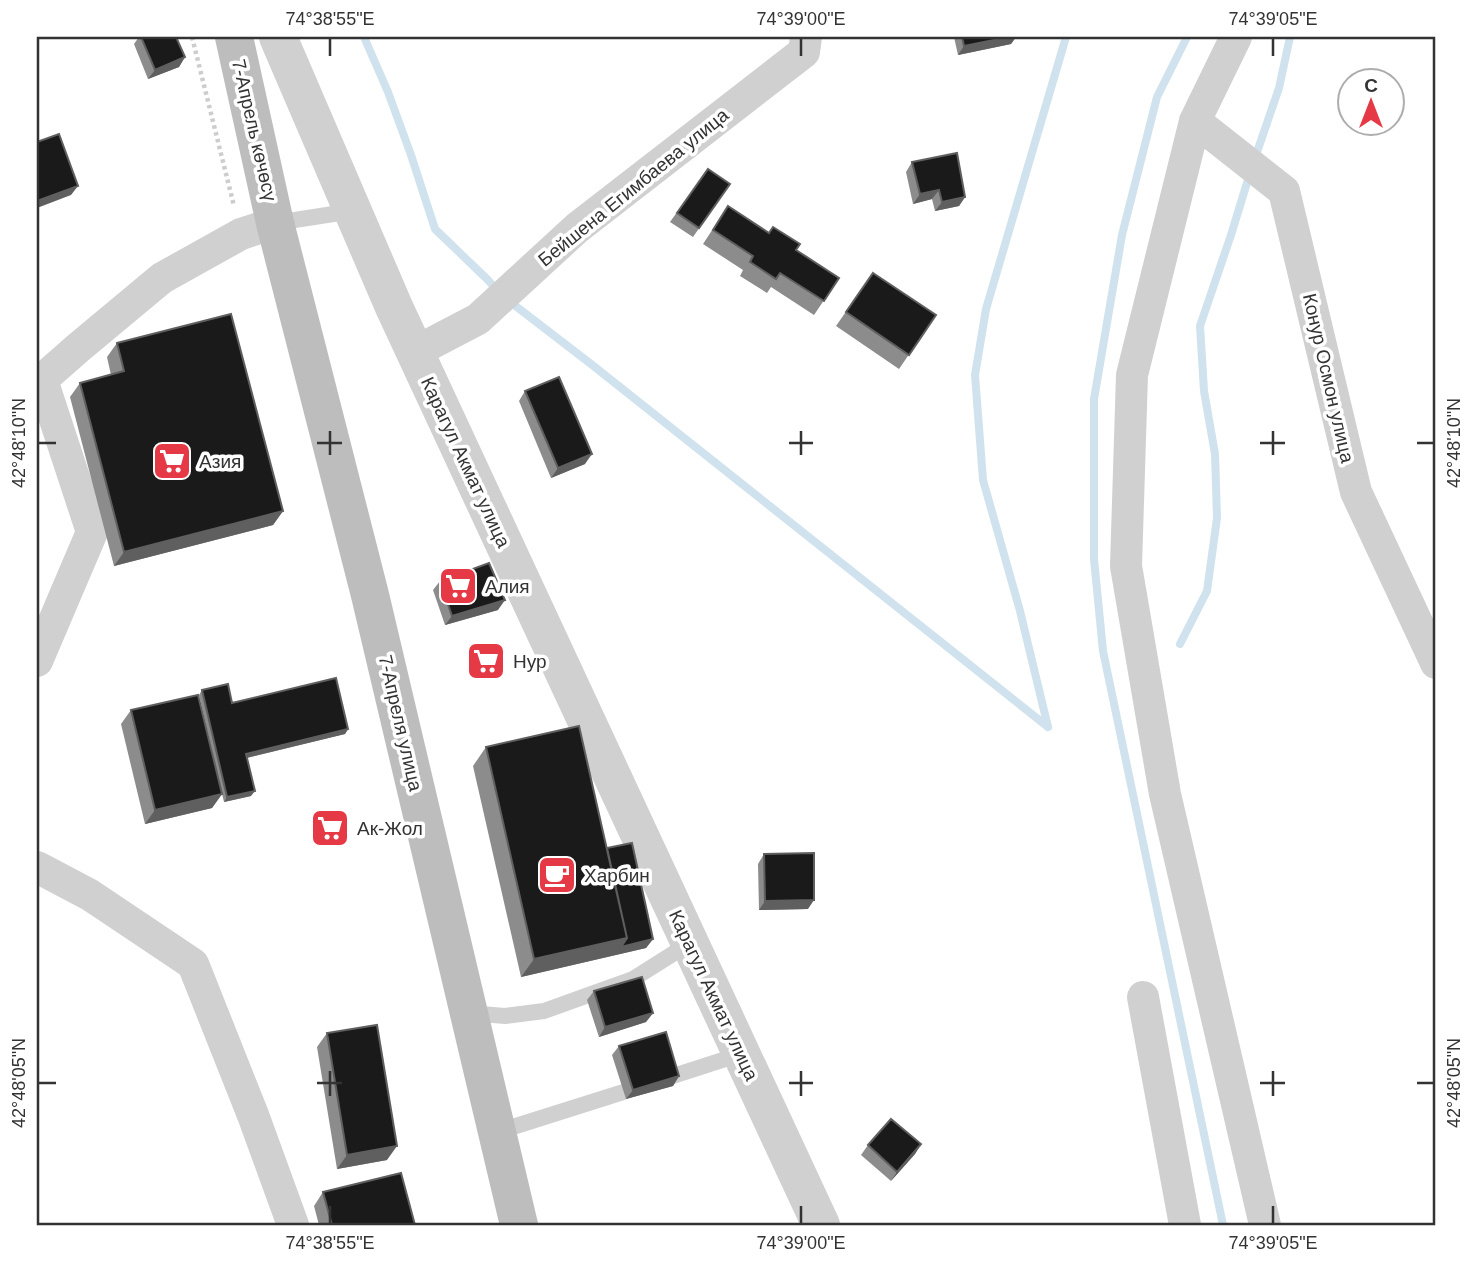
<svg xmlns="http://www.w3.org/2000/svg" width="1473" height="1262" font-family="Arial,sans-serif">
<rect width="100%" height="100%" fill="#fff"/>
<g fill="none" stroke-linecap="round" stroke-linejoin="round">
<!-- stream -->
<path stroke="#cfe2ee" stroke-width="8" d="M364,37L388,92L411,155L435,229L488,280L499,293
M1187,37L1157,97L1122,235L1094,399V559L1103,651L1223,1225
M1255,158L1279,88L1290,37
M509,301L591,364L1048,727
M1180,644L1207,591L1217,518L1215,454L1204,391L1200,326L1231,235L1250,173
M1048,727L1020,611L983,480L975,375L986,309L1066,37"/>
<!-- path -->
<path stroke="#cdcdcd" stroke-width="4.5" stroke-dasharray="3.5 3.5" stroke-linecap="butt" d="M192,37L234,206"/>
<!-- service -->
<path stroke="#d0d0d0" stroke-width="16" d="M275,223L353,211
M469,1013L505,1016L544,1011L633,979L690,943
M670,1077L741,1054
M497,1132L623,1092"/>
<!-- minor -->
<path stroke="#d0d0d0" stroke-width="32" d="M1236,37L1195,121L1132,375L1126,566L1165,794L1265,1225
M1195,121L1284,191L1356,492L1436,663
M415,352L478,319L577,228L804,52L806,37
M37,384L78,348L162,278L241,234L275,223
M37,661L92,532L42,380
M37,867L90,895L193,964L253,1115L293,1225
M1143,997L1185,1225"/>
<!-- tertiary -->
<path stroke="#d0d0d0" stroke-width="38" d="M278,37L394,307L821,1225"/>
<!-- secondary -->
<path stroke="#bdbdbd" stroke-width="38" d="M234,37L275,223L370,595L519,1225"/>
</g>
<!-- wall -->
<path fill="#8c8c8c" d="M139,37H176L185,57L179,67L148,79L134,44Z
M954,37H1016L1011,44L958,55Z
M912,162L965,197L959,206L935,211L932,199L913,204L906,172Z
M708,169L730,184L693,237L670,222Z
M728,206L839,278L814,315L771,287L767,293L740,276L743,270L703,244Z
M873,273L936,315L899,369L836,326Z
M117,343L283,511L273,525L114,566L70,397L80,383L111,375L107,357Z
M525,391L585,464L551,478L519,401Z
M440,581L498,610L445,625L433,590Z
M202,690L232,703L348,729L345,734L247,758L251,796L224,802L199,695Z
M131,710L222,794L212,808L145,824L121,724Z
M486,747L607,848L653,939L646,948L521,977L473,766Z
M764,854L808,909L759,910L758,864Z
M594,991L653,1013L646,1022L599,1037L587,1000Z
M327,1033L387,1160L337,1169L317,1047Z
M619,1046L679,1076L673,1086L626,1099L612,1055Z
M921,1144L915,1154L891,1181L861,1155L868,1145Z
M323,1192L415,1225H319L314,1206Z"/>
<!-- shaded-wall -->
<path fill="#5f5f5f" d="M1009,37H1016L1011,44L958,55L964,46Z
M185,57L179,67L148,79L155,70Z
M78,186L71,195L37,208V201Z
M939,190L932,199L913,204L920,194Z
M965,197L959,206L935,211L942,202Z
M592,454L585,464L551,478L558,468Z
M283,511L273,525L114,566L124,552Z
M505,600L498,610L445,625L452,616Z
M348,729L345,734L242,759L246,754Z
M255,791L251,796L224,802L227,797Z
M222,794L212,808L145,824L155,810Z
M814,900L808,909L759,910L765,901Z
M627,938L653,939L646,948L521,977L534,959Z
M653,1013L646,1022L599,1037L605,1027Z
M679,1076L673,1086L626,1099L633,1090Z
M921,1144L915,1154L891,1181L897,1172Z
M397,1146L387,1160L337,1169L347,1155Z"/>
<!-- building -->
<path fill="#1a1a1a" stroke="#5f5f5f" stroke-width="2" d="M141,37H176L185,57L155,70Z
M962,37H1009L964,46Z
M59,134L78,186L37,201V142Z
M957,153L965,197L942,202L939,190L920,194L912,162Z
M708,169L730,184L699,228L677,213Z
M728,206L769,233L773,227L800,244L796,250L839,278L824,301L780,273L776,279L750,262L753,256L713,230Z
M873,273L936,315L909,355L846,312Z
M231,314L283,511L124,552L80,383L124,371L117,343Z
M559,377L592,454L558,468L525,391Z
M489,563L505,600L452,616L440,581Z
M336,678L348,729L246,754L255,791L227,797L202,690L228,684L232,703Z
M198,695L222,794L155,810L131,710Z
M579,726L627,938L534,959L486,747Z
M632,843L653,939L621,947L627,938L607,848Z
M814,853V900L765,901L764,854Z
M642,977L653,1013L605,1027L594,991Z
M377,1025L397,1146L347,1155L327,1033Z
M666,1032L679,1076L633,1090L619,1046Z
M891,1119L921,1144L897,1172L868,1145Z
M401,1173L415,1225H332L323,1192Z"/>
<!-- ticks -->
<path fill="none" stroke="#333" stroke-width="2.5" d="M330,38V56M801,38V56M1273,38V56M330,431V455M801,431V455M1273,431V455M38,443H56M317,443H342M789,443H813M1260,443H1285M1417,443H1434M330,1071V1096M801,1071V1096M1273,1071V1096M38,1083H56M317,1083H342M789,1083H813M1260,1083H1285M1417,1083H1434M330,1206V1224M801,1206V1224M1273,1206V1224"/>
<!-- icons -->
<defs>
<symbol id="supermarket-square" viewBox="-11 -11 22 22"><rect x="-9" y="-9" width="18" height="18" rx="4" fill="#e63946" stroke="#fff"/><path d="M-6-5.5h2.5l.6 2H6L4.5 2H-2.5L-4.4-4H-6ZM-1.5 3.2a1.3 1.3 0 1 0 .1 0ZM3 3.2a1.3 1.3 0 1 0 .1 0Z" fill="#fff"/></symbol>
<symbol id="cafe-square" viewBox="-11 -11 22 22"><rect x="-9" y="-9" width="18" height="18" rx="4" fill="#e63946" stroke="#fff"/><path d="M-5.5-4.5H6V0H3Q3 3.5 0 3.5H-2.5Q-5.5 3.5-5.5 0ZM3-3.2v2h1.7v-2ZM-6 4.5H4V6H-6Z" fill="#fff"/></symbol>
</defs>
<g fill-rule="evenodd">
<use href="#supermarket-square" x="150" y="439" width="44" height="44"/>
<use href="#supermarket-square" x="436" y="564" width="44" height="44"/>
<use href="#supermarket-square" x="464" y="639" width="44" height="44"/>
<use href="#supermarket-square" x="308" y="806" width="44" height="44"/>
<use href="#cafe-square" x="535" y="853" width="44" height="44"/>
</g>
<g text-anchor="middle" stroke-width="7" stroke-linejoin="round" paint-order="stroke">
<!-- street labels -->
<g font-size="19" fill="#333" stroke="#fff">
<text transform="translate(255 130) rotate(77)" y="7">7-Апрель көчөсү</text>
<text transform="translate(633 187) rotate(-39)" y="7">Бейшена Егимбаева улица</text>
<text transform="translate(1329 378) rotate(77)" y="7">Конур Осмон улица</text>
<text transform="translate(466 462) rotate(65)" y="7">Карагул Акмат улица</text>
<text transform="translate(401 723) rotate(77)" y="7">7-Апреля улица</text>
<text transform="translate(714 995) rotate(65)" y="7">Карагул Акмат улица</text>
</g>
<!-- poi labels -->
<g font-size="19" fill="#333" stroke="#fff" text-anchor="start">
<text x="199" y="468">Азия</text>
<text x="485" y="593">Алия</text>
<text x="513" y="668">Нур</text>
<text x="357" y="835">Ак-Жол</text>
<text x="584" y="882">Харбин</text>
</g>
</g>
<!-- border -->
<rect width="1473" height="1262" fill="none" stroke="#ffffff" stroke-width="77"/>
<!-- north arrow -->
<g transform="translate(1371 102)"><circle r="33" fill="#ffffff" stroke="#adadad" stroke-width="2"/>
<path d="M0-5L12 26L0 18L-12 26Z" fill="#e63946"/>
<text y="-10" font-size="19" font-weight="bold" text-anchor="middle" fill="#333333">С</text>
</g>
<rect x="38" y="38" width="1396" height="1186" fill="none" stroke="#333" stroke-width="2.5"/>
<g font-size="18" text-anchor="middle" fill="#333">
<text x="330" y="25">74°38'55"E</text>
<text x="801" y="25">74°39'00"E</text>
<text x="1273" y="25">74°39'05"E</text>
<text transform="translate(19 443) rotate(-90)" y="6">42°48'10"N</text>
<text transform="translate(1454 443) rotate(-90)" y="6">42°48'10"N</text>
<text transform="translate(19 1083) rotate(-90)" y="6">42°48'05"N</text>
<text transform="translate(1454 1083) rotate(-90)" y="6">42°48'05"N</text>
<text x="330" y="1249">74°38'55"E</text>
<text x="801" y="1249">74°39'00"E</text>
<text x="1273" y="1249">74°39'05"E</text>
</g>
</svg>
